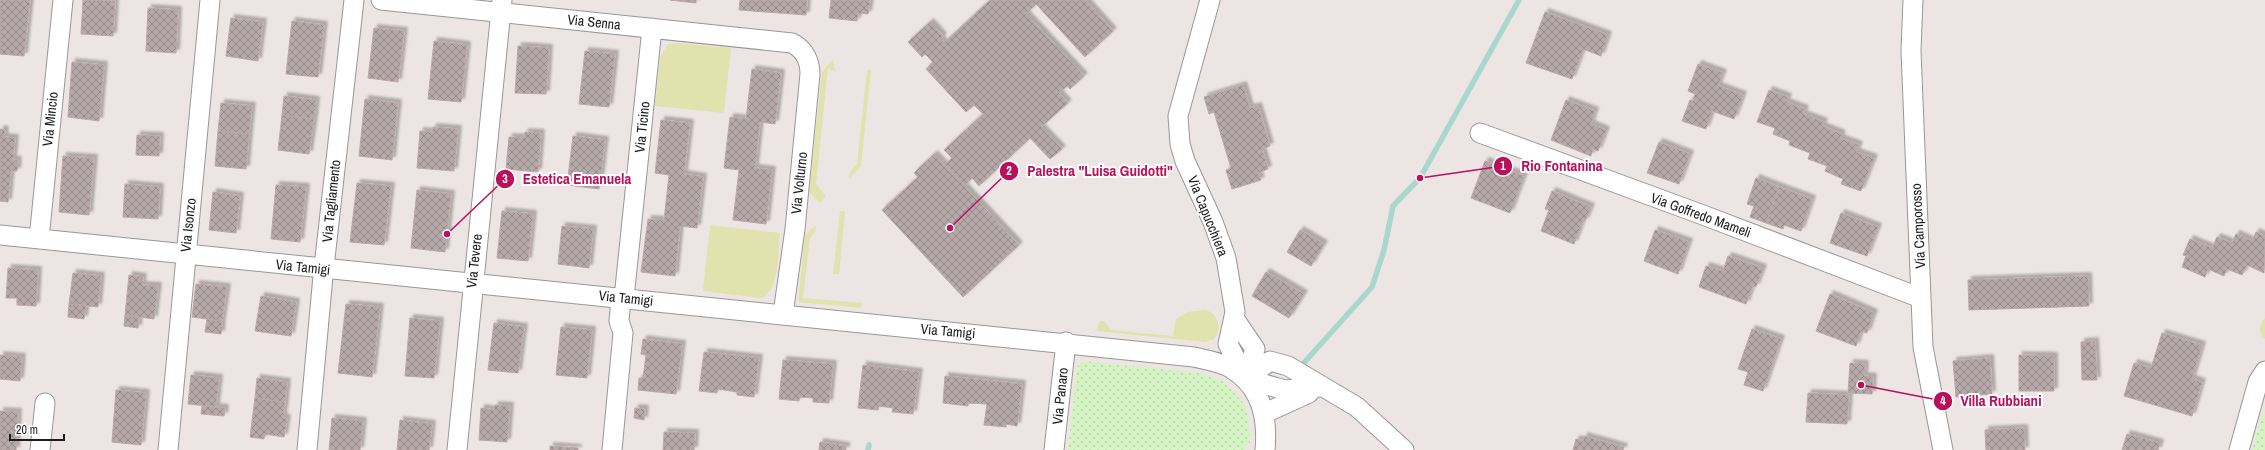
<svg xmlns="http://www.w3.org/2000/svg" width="2265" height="450" font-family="'Archivo Narrow',sans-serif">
<defs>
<pattern id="park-dots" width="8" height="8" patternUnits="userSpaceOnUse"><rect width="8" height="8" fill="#d5f4c3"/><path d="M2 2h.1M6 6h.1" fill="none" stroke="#b6d1a7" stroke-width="1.8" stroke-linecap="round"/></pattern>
<pattern id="building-cross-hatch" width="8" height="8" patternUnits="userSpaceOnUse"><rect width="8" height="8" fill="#b6a9a9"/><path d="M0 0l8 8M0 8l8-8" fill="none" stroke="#938989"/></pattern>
<filter id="shadow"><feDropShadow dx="3.5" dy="-3.5" stdDeviation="1" flood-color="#0004"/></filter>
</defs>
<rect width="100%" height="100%" fill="#ede5e3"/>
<!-- grass -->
<path fill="#e0e3ad" d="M678,43L731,48L724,113L655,106L660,57L668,44Z
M833,59L835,72L828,68L816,184L826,196L820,203L809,192L822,72Z
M867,70H871L861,166L849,179L850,172L857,164Z
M840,211H845L839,274H833Z
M710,225L780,233C778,250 780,294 760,298L703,291Z
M816,225L815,232L810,238L803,298L862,303L861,308L798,302L805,235Z
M1205,310C1218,313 1223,328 1214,339L1205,342L1096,331L1100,321H1104L1111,330L1173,336L1176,319L1187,312Z
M2265,318V339C2258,333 2258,325 2265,318Z"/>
<!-- park -->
<path fill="url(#park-dots)" d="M1084,361L1200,373L1221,380L1232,389L1246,407L1249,421L1250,443L1245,445V450H1068L1077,367Z
M2265,407V450H2252Z"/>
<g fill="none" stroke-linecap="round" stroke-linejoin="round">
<!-- stream -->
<path stroke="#a7d7cd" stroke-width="5.5" d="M1302,365L1372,287L1384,250L1393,206L1420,178L1519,0
M868,450L869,445"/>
</g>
<!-- building -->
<path fill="url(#building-cross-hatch)" stroke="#bda7a7" filter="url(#shadow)" d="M0,0H30L24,56L0,54Z
M83,0L115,1L113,36L81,34Z
M670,0H696V3Z
M740,0H807L806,15L739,10Z
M831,0H870L868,14L858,13L857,21L829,18Z
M990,0H1085L1113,31L1085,57L1036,4L1026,14L1084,76L1070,89L1067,86L1059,93L1068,103L1041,127L1062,149L1050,159L1030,138L979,186L972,178L964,186L945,165L952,158L944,150L983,114L974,105L966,112L926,69L933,62L925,54L922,57L908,42L930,22L943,36L941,39L944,43Z
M148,8L178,10L176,53L146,51Z
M1545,12L1608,35L1601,56L1583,49L1572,79L1526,63Z
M231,18L263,22L258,61L226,56Z
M292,21L324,25L318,77L286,74Z
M374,28L404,31L398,82L368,78Z
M434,41L467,45L461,102L428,99Z
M518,46L549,48L546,94L515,93Z
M585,51L615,54L609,107L579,104Z
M72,62L104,65L99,121L68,117Z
M1698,64L1723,73L1718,86L1743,95L1734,119L1712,111L1706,129L1682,121L1690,100L1693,101L1695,94L1688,91Z
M752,69L781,73L775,124L760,122L755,168L772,170L766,224L733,220L739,170L724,168L730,117L746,119Z
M1243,85L1250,108L1258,106L1270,146L1262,149L1268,169L1258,173L1261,180L1232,189L1226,170L1231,168L1214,112L1209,114L1204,97Z
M1769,90L1788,97L1786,102L1805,109L1803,114L1824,122L1822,126L1842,134L1840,138L1859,145L1856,152L1874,158L1861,191L1841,184L1843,179L1825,171L1827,166L1808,159L1810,153L1789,145L1790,141L1773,134L1775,128L1757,122Z
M284,96L316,100L314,119L282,115Z
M365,99L398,103L392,160L359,156Z
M1566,100L1595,111L1591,124L1606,130L1598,151L1593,149L1591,156L1551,140Z
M221,103L252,106L249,134L218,131Z
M282,115L314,119L309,154L278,150Z
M661,120L690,123L684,174L703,177L697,228L680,226L675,276L641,272L648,219L664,220L669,175L655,173Z
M433,127L458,129L454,171L417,168L420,131L432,132Z
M0,129L5,130L4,137L15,138L13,160H18L17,171H11L8,202L0,201Z
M218,131L249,134L246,169L215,166Z
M525,132L541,133L538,172L506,169L509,137L524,138Z
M137,135L160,136L159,156L136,155Z
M573,136L605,140L599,189L567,185Z
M1659,142L1690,154L1679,184L1647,173Z
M934,154L1019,245L963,297L882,210L918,177L914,173Z
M63,156L94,158L89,215L59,212Z
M1485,161L1524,176L1510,213L1471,198Z
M1756,178L1779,187L1766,223L1750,217L1754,206L1747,204Z
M357,183L391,186L384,245L350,242Z
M125,184L160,187L158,219L123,217Z
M276,185L306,187L300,242L271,239Z
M1779,187L1812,199L1801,231L1784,225L1783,229L1766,223Z
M417,190L451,194L445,252L411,248Z
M1552,191L1591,207L1585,221L1583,220L1574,244L1541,231L1549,210L1545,209Z
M213,192L240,196L236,233L209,230Z
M502,211L533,214L528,261L497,258Z
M1841,213L1878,227L1867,256L1830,243Z
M562,226L593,229L589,268L558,264Z
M1300,230L1324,244L1311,266L1287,252Z
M1655,230L1689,242L1678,274L1644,261Z
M2256,232L2265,236L2264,273L2247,265L2242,275L2227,269L2224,276L2208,269L2205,277L2182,267L2186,256L2183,255L2190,239L2212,248L2217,237L2232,243L2236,234L2252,241Z
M1728,256L1763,268L1756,287L1753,285L1746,304L1699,287L1706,266L1723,271Z
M8,268L38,270L36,306L17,305V298H6Z
M1266,272L1304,294L1289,318L1252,296Z
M73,273L101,276L98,307L69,304Z
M129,275L143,277L142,285L158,286L154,319L125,315Z
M2088,276L2089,306L1969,310L1968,280Z
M196,284L227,287L222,321L192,317Z
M1830,294L1874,313L1867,333L1861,331L1856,346L1816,331Z
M261,296L296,302L291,336L255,331Z
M69,304L86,305L84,319L68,317Z
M346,304L380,307L372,377L338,373Z
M125,315L139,317L138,328L124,326Z
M410,318L440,321L434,378L405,376Z
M207,319L222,321L221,334L205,332Z
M494,323L524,327L518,373L488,370Z
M561,327L592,330L587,378L556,375Z
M1752,329L1781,339L1763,391L1744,385L1748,372L1738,369Z
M2162,333L2202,345L2192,379L2202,382L2192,416L2124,396L2134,363L2151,368Z
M643,339L682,344L676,394L638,390L639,378H643L646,355L641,354Z
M2095,341L2097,380H2082L2081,342Z
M704,352L759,358L754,397L737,395V392L718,389L717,393L699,391Z
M0,355L22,357L20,381L0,379Z
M2019,355L2054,356V391H2019Z
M1990,358L1992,394L1956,397L1953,361Z
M783,360L833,364L829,403L813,402V398L800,397L799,401L779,399Z
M1850,363L1865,364L1864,376L1873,377L1872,394L1848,393Z
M863,365L919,372L913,414L892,412L893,408L879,406L878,410L858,408Z
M191,375L219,378L216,407L188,404Z
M945,376L1022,384L1017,426L1006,424V427L984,425L987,404L968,403V406L943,403Z
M257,378L287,382L285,402L255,398Z
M116,390L146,393L141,445L112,442Z
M1808,393L1849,395L1847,424L1806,422Z
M255,398L285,402L283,418H287L284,437L265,434L264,439L250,437Z
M495,405L510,406L507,442L479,440L481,408L494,410Z
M202,406L225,408L224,416L201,414Z
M635,408L645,409L644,420L634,418Z
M0,411L18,412L16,450H0Z
M332,418L363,421L360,450H329Z
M400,420L432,424L429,450H397Z
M2024,428L2025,450H1986L1985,430Z
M664,432L695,433L694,450H663Z
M2127,434L2160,443L2158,450H2122Z
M1584,436L1624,447L1623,450H1573L1576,439L1583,441Z
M820,442L846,446V450H819Z
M550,446L578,448V450H550Z"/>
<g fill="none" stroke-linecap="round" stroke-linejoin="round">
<defs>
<path id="minor" d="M381,0L792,43C804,49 810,61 810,74L795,229L783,314
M1210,0L1178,116L1180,144L1185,161L1213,222L1226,258L1235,312L1228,344L1246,379L1255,349L1234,318
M1913,0L1911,51L1923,347L1943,450
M1480,133L1703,215L1921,298
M0,235L1194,357C1206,360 1222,362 1232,369C1262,387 1268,418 1265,450
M39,239L63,0
M624,298L652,28
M1246,379L1270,361L1288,366L1357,407L1404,450
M1246,379L1285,390L1321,387
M1265,413L1309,393
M40,450L45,403
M168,450L210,0
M307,450L323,276L354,0
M457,450L502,0
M612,450L623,333L619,321L621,298
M1054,450L1066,342
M2239,450L2258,382L2265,371"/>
</defs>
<!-- minor casing -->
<use href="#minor" stroke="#979797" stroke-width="21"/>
<!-- minor -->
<use href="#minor" stroke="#fff" stroke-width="19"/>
</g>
<g text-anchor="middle" stroke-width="4" stroke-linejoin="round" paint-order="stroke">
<!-- street labels -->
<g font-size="14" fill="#1d1d1d" stroke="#fff">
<text transform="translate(594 22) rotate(6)" y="5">Via Senna</text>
<text transform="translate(50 119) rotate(-84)" y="5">Via Mincio</text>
<text transform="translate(642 127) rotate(-84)" y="5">Via Ticino</text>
<text transform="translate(799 183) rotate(-84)" y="5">Via Volturno</text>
<text transform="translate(331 201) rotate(-84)" y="5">Via Tagliamento</text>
<text transform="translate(1701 215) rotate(20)" y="5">Via Goffredo Mameli</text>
<text transform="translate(1208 216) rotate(68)" y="5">Via Capucchiera</text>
<text transform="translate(188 225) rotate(-84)" y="5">Via Isonzo</text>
<text transform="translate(1918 226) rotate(-93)" y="5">Via Camporosso</text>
<text transform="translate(474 261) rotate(-84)" y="5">Via Tevere</text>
<text transform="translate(303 267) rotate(6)" y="5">Via Tamigi</text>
<text transform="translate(626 298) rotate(6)" y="5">Via Tamigi</text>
<text transform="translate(948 331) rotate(5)" y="5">Via Tamigi</text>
<text transform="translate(1060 396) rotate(-84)" y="5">Via Panaro</text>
</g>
</g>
<!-- callouts -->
<path fill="none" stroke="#b8115a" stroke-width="1.5" d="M1420 178L1503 166M950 228L1009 171M447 234L505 179M1861 385L1943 401"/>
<g fill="#b8115a" stroke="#fff" stroke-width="1.5">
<circle cx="1420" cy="178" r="4"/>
<circle cx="950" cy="228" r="4"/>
<circle cx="447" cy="234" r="4"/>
<circle cx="1861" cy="385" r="4"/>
<circle cx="1503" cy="166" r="10"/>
<circle cx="1009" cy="171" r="10"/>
<circle cx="505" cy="179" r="10"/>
<circle cx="1943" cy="401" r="10"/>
</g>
<g font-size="12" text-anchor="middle" font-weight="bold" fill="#fff">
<text x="1503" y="170">1</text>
<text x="1009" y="175">2</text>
<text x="505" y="183">3</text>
<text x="1943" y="405">4</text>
</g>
<g font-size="15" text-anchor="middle" font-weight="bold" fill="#b8115a" stroke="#fff" stroke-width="4" stroke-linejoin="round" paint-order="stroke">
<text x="1562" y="171">Rio Fontanina</text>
<text x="1100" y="176">Palestra "Luisa Guidotti"</text>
<text x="577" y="184">Estetica Emanuela</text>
<text x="2001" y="406">Villa Rubbiani</text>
</g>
<!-- scale -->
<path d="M10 434v6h54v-6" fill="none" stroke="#1d1d1d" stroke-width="2"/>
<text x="16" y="434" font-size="12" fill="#1d1d1d" stroke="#ffffff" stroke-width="3" paint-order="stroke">20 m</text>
</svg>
